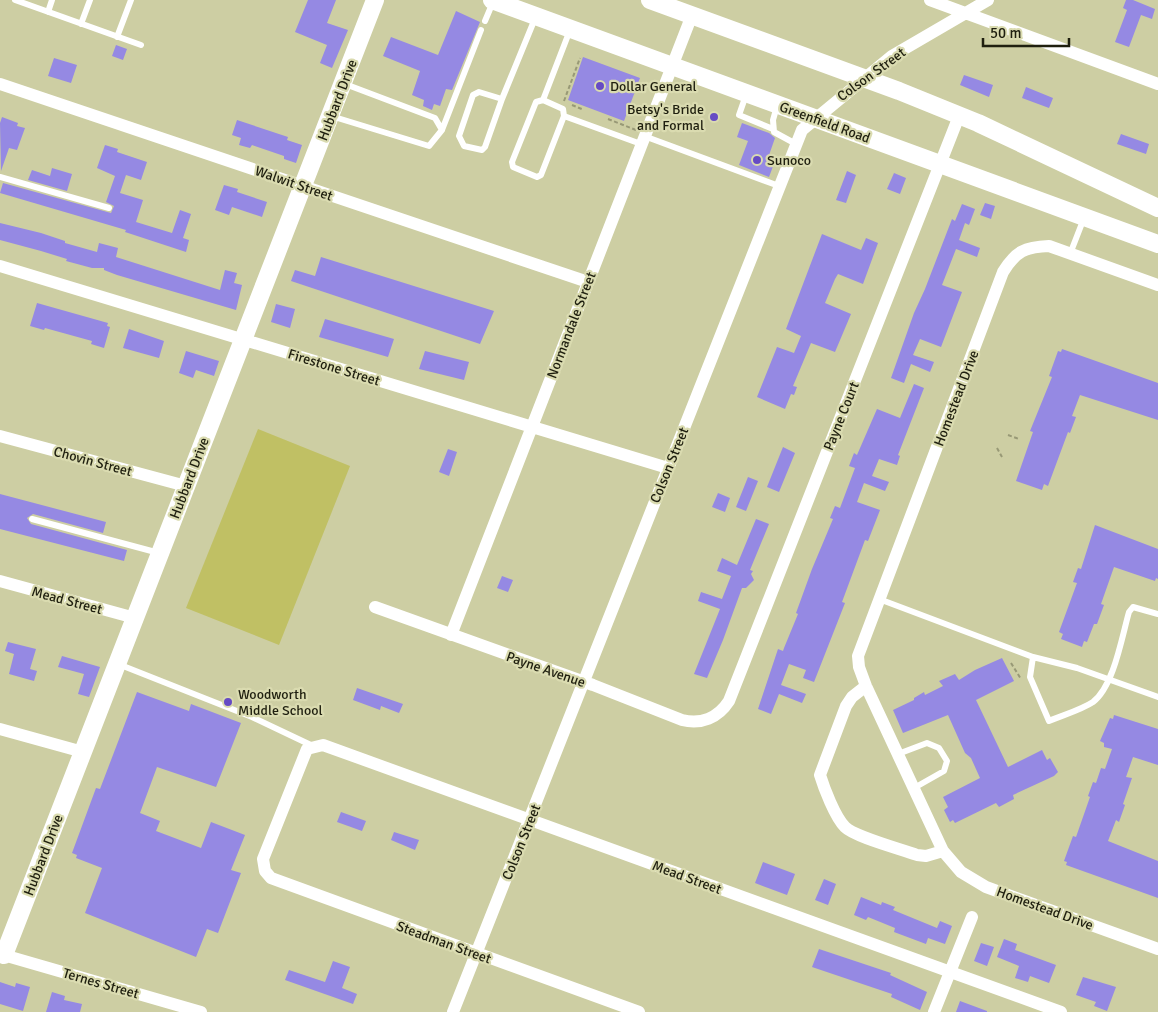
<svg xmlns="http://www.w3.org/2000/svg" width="1158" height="1012" font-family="Signika,sans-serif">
<rect width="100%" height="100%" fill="#cdcea3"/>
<!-- green -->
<path fill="#c0c064" d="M258,429L350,466L279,645L186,608Z"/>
<!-- building -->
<path fill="#9589e3" d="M308,0H336L327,23L348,30L332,68L320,63L327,45L295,32Z
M1126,0H1133L1155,9L1152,19L1141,15L1129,47L1115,42L1127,10L1123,8Z
M456,11L480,22L452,90L446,89L440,106L434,104L432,110L423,106L424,100L412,95L420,71L383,56L391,37L438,55Z
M116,45L127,49L123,60L112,56Z
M583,57L640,78L624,121L568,100Z
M54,58L77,65L71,83L48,76Z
M964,75L993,85L989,97L960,85Z
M1026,87L1053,98L1049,108L1022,98Z
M2,117L18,123L17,126L25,128L17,150L9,148L1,171L0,123Z
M237,120L288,137L287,140L302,145L296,163L284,159V156L252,145L250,148L239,145L241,138L232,135Z
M742,123L769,133L775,138L768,158L775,161L769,177L739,165L748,141L737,137Z
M1121,134L1149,144L1146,154L1117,144Z
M105,145L118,149L117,152L147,162L141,180L126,175L120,193L143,200L136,222L172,233L180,210L191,214L183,238L189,240L186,252L125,232L126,230L0,193L3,183L111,213L114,206L106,202L115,176L97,168Z
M52,168L72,174L67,191L28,180L32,170L50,176Z
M847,171L856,175L846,203L836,200Z
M894,173L906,178L900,194L887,189Z
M224,185L238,189L237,192L267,202L262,217L232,207L229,215L215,210Z
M985,203L995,206L991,219L980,215Z
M962,204L975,209L969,225L965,223L959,240L980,248L977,257L956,249L942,285L962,292L941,347L920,339L913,355L934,362L930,372L911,364L904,383L891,378L914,313L925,289L952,219L955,221Z
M0,223L41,233L65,241V243L97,252L99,243L118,248L116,257L220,290L225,270L237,273L234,283L242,285L236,310L117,275L104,270V268H92L66,261L67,259L41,251L0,240Z
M822,234L861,250L866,238L878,243L863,284L838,274L835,279L825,303L851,314L835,352L811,343L793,386L797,387L794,395L791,394L785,409L757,397L777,347L794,353L801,336L786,329Z
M321,257L494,311L480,344L291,281L295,270L315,276Z
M37,303L108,323L107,326L110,327L104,348L91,344L92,341L45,328L44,330L30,326Z
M276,304L295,309L290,328L271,322Z
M325,319L394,339L388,357L319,337Z
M129,329L164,341L159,358L123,348Z
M1062,349L1158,383V420L1080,395L1072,416L1076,417L1070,433L1068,432L1048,486L1044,484L1042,490L1016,481L1033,432L1030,431L1052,377L1049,376L1058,351L1061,352Z
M186,351L219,361L214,376L196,370L193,378L179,373Z
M425,351L469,362L464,380L419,369Z
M914,384L924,388L898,455L900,456L897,465L879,459L872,476L889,482L885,491L864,483L857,502L880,510L868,541L865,540L842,602L845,603L814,682L803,678L806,670L789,664L781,685L806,694L802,703L779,694L771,714L758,709L778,649L783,651L784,648L798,614L796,613L812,569L833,519L830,518L835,506L840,508L855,468L849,466L854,453L857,455L877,409L900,418Z
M783,447L795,453L779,492L767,487Z
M448,449L457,452L449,476L439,472Z
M748,477L758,481L746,511L736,507Z
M718,493L730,498L725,512L712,507Z
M0,494L106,522L103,533L33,514L27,518L31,524L127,550L124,561L0,529Z
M756,519L769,524L750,570L753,571L751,574L754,580L746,588H742L723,640L707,678L694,674L720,609L698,601L701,592L722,599L731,576L717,571L722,558L737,565Z
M1095,525L1158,549V579L1156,578L1155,581L1114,567L1101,604L1104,605L1097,624H1094L1087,642L1084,641L1082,647L1061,639L1063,634L1059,632L1077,583L1073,582L1078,568L1081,569Z
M502,576L513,580L508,592L497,588Z
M8,642L36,649L30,669L37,671L34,681L9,674L14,654L5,651Z
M62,656L100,667L89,697L78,694L84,674L58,667Z
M1002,658L1014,681L976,700L1008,767L1042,750L1047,760L1050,758L1058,772L1054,776L1013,795L1014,799L999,807L996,803L955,823L953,820L950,822L944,810L948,807L943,797L980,778L971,758L965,753L948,715L903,733L893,710L914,700V698L924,692L925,695L943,686L939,681L955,674L959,680L975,670Z
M357,688L403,704L399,713L381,706L380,710L353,700Z
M137,692L189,711L191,704L241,723L216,787L157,767L140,813L160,821L156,831L201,848L211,822L245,835L231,870L241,873L218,933L207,929L196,957L85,913L102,868L76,858L77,855L72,853L96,788L100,789Z
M1114,715L1158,729V765L1133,757L1126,777L1132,778L1123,804L1125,805L1119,822L1116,820L1108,841L1158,861V898L1066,865L1067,862L1064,861L1073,836L1076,837L1090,797L1088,796L1093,782L1096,783L1101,768L1105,769L1112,749L1104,747V743L1100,741L1110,718L1113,719Z
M341,812L366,821L362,831L337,822Z
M394,832L419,840L415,850L391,840Z
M763,862L795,874L787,895L755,883Z
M824,879L836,884L828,905L815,900Z
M861,897L881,905L882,902L895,907L893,910L937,928L940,921L952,926L945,944L928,938L926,944L894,932L895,928L868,917L866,920L854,915Z
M1004,939L1017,944L1015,950L1056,965L1049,983L1030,976L1028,982L1015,978L1019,966L997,957Z
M981,943L994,947L987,966L974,961Z
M819,949L891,973L890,975L927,992L920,1010L891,997L892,994L812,967Z
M333,961L350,967L342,988L357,994L353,1004L285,980L289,970L325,982Z
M1083,977L1116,987L1107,1011L1094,1006L1096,1002L1076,995Z
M0,982L15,987L16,983L30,987L23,1011L0,1004Z
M52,992L65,996L64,1000L82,1004L80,1012H46Z
M960,1001L987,1011V1012H956Z"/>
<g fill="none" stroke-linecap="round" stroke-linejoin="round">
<!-- path -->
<path stroke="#989976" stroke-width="2" stroke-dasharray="4 2.5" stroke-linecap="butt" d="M564,101L580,58
M572,105L584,110
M608,119L636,130
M1008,435L1019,439
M997,448L1002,457
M1011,663L1021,679"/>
<!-- lane -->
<path stroke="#fff" stroke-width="6" d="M15,0L141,45
M48,12L52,0
M485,21L493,2
M81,24L90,0
M570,30L543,100L536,102L512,162L513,167L537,177L541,175L564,116L641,144
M117,37L131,0
M345,84L435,118L442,130
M746,95L739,115L773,129
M502,99L479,92L473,95L459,136L464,146L482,150L485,147L502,99L536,16
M543,100L563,109L564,116
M777,106L773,120L774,132L796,144
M331,116L429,146L442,130L481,30
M644,136L779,186
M0,177L109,208
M1070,254L1084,218
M32,519L159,553
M879,599L1033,657L1077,668L1158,697
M1033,657L1030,677L1049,721C1063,715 1081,710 1093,702C1114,686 1122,636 1129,612L1133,607L1158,614
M118,664L252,717L313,746
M898,754L927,743L939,748L947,761L944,771L914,788"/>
<!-- street -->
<path stroke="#fff" stroke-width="12" d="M930,0L1158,84
M0,84L588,282
M0,266L668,468
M1158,285L1049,246C1025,247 1016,251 1003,272L858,656L859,667L866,686L943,851L961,872L986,887L1158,949
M0,436L186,486
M0,581L135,618
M375,607L593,685L682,720C701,725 718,718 729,701L959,116
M451,635L692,15
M866,686L852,697L846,706L820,775C824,788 835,817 845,827C855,837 901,849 917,855L926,856L943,851
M0,729L83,752
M0,954L201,1012
M453,1012L802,130L892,56L988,0
M639,1012L271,878L265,871L263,859L307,749L323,745L1061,1012
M934,1012L972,917"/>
<!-- secondary -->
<path stroke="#fff" stroke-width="18" d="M492,0L1158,244
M650,0L899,91L978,123L1158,208
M4,955L375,0"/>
</g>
<!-- markers -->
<g fill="#664bc4" stroke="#dadbb0" stroke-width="2">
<circle cx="600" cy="86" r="5"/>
<circle cx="714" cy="117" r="5"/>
<circle cx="757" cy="160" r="5"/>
<circle cx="228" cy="702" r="5"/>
</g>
<g text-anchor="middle" stroke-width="4.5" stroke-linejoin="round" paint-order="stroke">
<!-- street labels -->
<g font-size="14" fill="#1f1f0f" stroke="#dadbb0">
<text transform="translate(871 74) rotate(-36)" y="5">Colson Street</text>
<text transform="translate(337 100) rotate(-69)" y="5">Hubbard Drive</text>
<text transform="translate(825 122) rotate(20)" y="5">Greenfield Road</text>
<text transform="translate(294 183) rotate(19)" y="5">Walwit Street</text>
<text transform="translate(571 325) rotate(-69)" y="5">Normandale Street</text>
<text transform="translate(334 367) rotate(17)" y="5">Firestone Street</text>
<text transform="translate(956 398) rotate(-69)" y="5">Homestead Drive</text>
<text transform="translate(841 416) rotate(-68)" y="5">Payne Court</text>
<text transform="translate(93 461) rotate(15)" y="5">Chovin Street</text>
<text transform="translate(669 465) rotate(-68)" y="5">Colson Street</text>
<text transform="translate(189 478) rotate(-69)" y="5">Hubbard Drive</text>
<text transform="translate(67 600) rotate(15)" y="5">Mead Street</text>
<text transform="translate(546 669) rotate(19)" y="5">Payne Avenue</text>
<text transform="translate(521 842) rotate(-68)" y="5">Colson Street</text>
<text transform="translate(43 855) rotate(-69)" y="5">Hubbard Drive</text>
<text transform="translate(687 877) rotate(20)" y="5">Mead Street</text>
<text transform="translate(1045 908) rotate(20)" y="5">Homestead Drive</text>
<text transform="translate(444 942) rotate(20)" y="5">Steadman Street</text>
<text transform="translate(101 983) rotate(16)" y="5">Ternes Street</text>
</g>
<!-- poi labels -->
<g font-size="14" fill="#1f1f0f" stroke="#dadbb0" text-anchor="start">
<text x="610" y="91">Dollar General</text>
<text x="704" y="114" text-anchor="end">Betsy's Bride<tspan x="704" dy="16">and Formal</tspan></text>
<text x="767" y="165">Sunoco</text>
<text x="238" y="699">Woodworth<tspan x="238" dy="16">Middle School</tspan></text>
</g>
</g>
<!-- scale -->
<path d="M983 38v8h86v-8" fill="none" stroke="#1f1f0f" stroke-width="2.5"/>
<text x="990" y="38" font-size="15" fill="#1f1f0f" stroke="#dadbb0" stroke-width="4" paint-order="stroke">50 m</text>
</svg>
